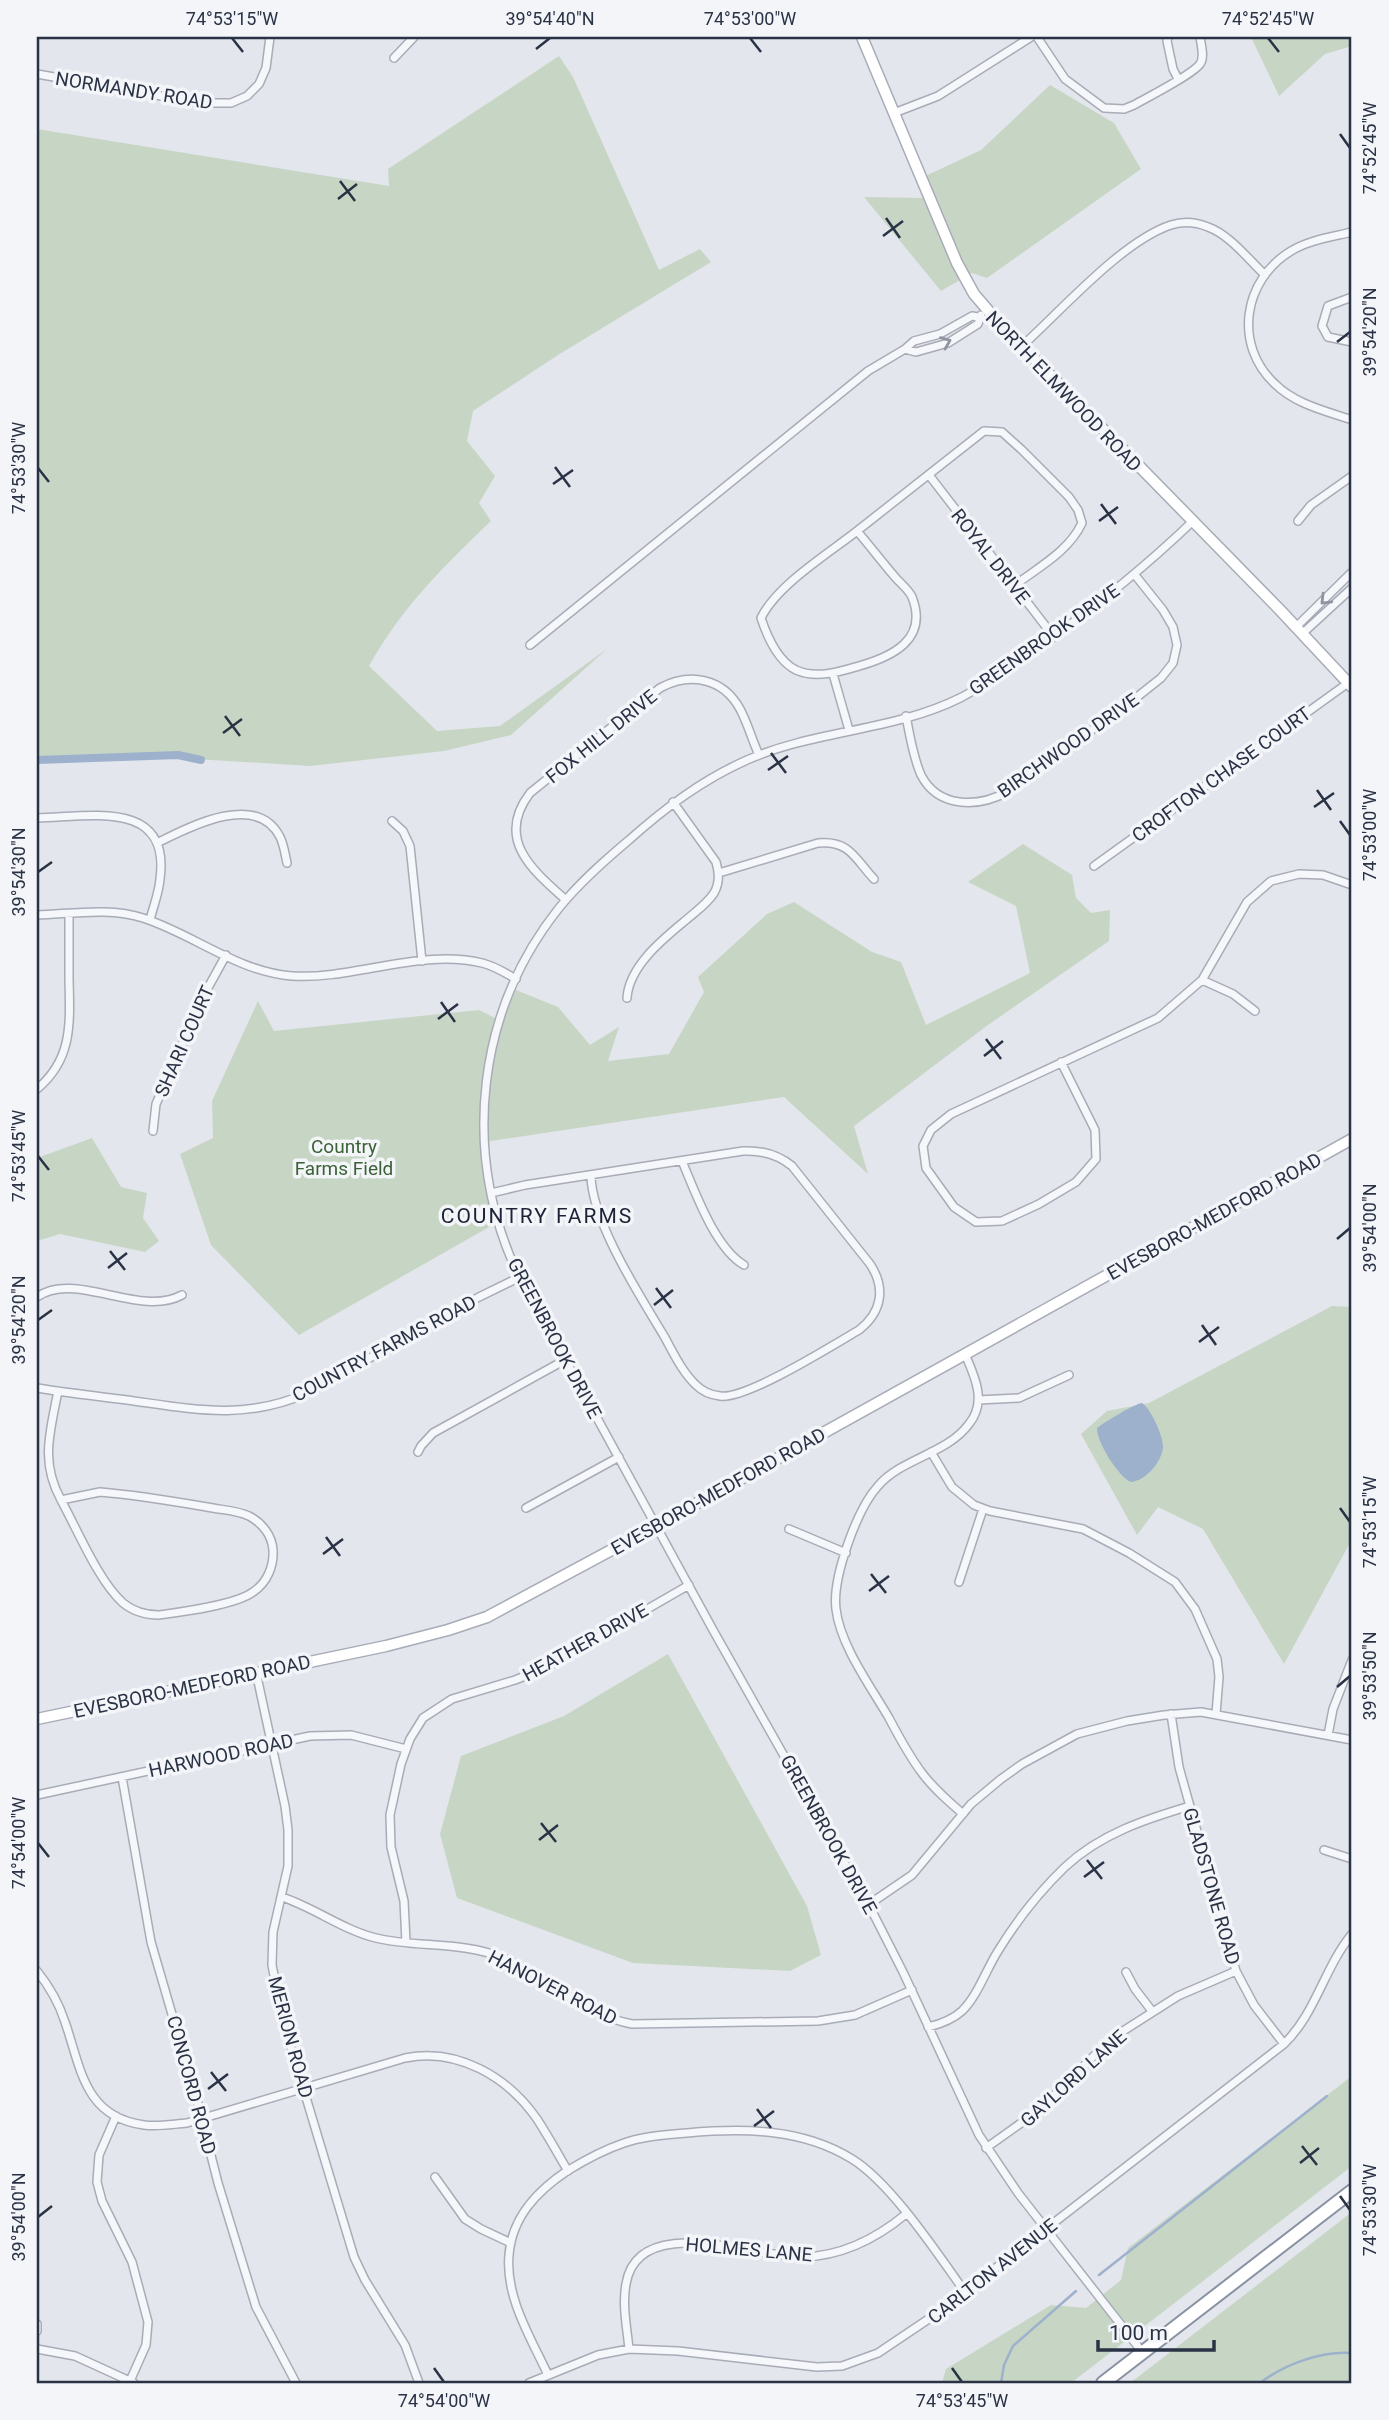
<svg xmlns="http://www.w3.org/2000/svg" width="1389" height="2420" font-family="Roboto,sans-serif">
<rect width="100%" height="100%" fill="#e3e6ec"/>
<!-- green -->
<path fill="#c7d6c4" d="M1251,37H1352V46L1325,54L1279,96Z
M559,56L573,77L659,270L700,249L711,262L558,355L473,411L467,441L495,476L479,503L491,521C443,567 402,607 369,666L437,731L500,726L607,649L511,735L444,751L310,766L161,757L37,763V129L389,186L388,169Z
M1050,85L1114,123L1141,169L987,278L972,273L941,291L864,197L924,198L919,179L981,150Z
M1023,844L1072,875L1076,898L1091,913L1110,910L1109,941L988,1025L854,1126L868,1174L784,1097L484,1142L498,1222L299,1335L211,1245L180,1154L213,1138L212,1101L258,1001L274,1031L479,1010L499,1020L516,990L558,1007L590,1045L619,1027L608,1061L669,1054L704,992L698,977L767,914L794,902L872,952L901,962L926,1025L1030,973L1016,906L968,882Z
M92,1138L121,1187L147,1193L143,1218L159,1241L145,1252L60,1234L37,1241V1158Z
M1332,1306L1352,1307V1539L1284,1664L1203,1529L1158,1507L1137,1535L1081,1434L1107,1411L1149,1403Z
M668,1654L807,1906L821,1955L790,1971L633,1963L457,1898L440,1834L461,1756L564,1716Z
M1352,2076V2166L1071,2383H942L946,2369L1051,2305L1086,2308L1121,2280L1128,2248Z
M1352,2212V2383H1130Z"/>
<!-- water -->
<path fill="#9db1cd" d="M1142,1403C1151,1409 1163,1436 1163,1447C1162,1462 1145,1481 1131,1482C1119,1478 1096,1441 1097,1428C1103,1423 1136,1403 1142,1403Z"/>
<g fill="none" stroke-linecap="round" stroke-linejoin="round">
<!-- stream -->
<path stroke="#9db1cd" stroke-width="2.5" d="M1099,2275L1327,2096
M1001,2383L1004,2365L1013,2346L1076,2291
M1260,2383C1285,2364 1321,2351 1352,2353"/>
<!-- canal -->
<path stroke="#9db1cd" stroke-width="8" d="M37,760L178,755L201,760"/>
<defs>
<path id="street" d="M1037,37L1065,79L1104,108L1124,109L1134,105C1148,97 1192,75 1200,64C1205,57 1201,45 1200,37
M1168,37L1167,41L1173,69L1178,79
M394,58L414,37
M37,74L201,103H231L247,96L259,84L266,68L270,37
M894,113L938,96L1031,37
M1352,232C1332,237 1309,240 1291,251C1243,280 1233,345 1275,384C1295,404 1326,411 1352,420
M1352,297L1328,306L1322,326L1328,337L1352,342
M1021,347C1061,311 1122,241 1171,225C1183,221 1196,222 1208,227C1230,235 1248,259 1265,275
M905,349L916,352L948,343L978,324L981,315
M929,475L1054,637
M1298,521L1311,505L1352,476
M857,531C828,554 777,585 761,618C767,636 778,661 796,670C816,679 839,672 859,666C891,657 929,640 912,597C909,590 900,583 895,577C882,562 870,546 857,531L984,431L1002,432L1022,450L1069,497L1078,510L1082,523C1069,551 1039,567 1015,585
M1296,627L1352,572
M1303,633L1352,588
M530,645L868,371L905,349L914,341L940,334L972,316L978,317
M833,674L849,730
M906,716C910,736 913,757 921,775C938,808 977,808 1007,792L1137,697L1161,678L1173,663L1177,645L1173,627L1163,610L1135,575
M37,818C88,817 171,798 160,879C159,893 153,907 150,920
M392,821L403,831L410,846L422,961
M157,843C189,827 257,791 280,837C284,845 285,854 287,863
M1094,866L1348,683
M719,873L818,843C850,840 855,859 874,879
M566,900C532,870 495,839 530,793L660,688C690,672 723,678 740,709C748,724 752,740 759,755
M37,915C71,914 110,907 143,918C193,934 238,972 292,976C352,980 422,948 482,963C495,966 505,973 516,979
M1202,980L1233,994L1255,1011
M627,998C629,966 663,939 686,920C695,912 707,904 714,893C720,883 719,872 716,862L673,802
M1061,1062L1095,1130L1096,1159L1076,1182L1039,1204L1002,1221L976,1222L954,1207L926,1168L923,1146L931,1130L951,1114L1158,1018L1202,980L1247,902L1271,881L1299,874L1323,875L1352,885
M37,1089C73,1059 70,1023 69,979C69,957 69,936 69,914
M153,1131L156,1104L204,995L226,955
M682,1161C695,1192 715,1248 744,1265
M491,1193L525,1185L743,1151C762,1150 777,1154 792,1166L870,1264C886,1288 882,1312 859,1330C833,1345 746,1400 720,1396C711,1395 702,1391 696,1385C682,1372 673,1352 664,1336C640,1296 591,1220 591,1175
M37,1297C75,1270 139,1318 182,1295
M37,1388C67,1393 97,1396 127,1400C192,1409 245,1421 307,1393L479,1297L520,1277
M58,1391C50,1433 40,1461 61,1500
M978,1400L1019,1398L1069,1375
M418,1452L421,1446L433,1433L565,1360
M931,1452L952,1487L974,1505L990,1511L1083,1529L1129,1553L1175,1582L1195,1609L1217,1659L1219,1677L1216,1714
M100,1492C136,1495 172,1501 207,1507C221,1510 236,1510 249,1516C262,1523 272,1535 273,1550C274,1566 267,1583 253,1592C236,1605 181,1612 159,1615C146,1615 134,1612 123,1603C99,1582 77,1529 61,1500Z
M526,1508L619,1457
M789,1529L846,1553
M959,1582L983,1509
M256,1672L285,1806L288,1830V1866L273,1932L272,1965L283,2021L354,2257L365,2280L405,2345L419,2383
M1171,1714L1179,1767L1236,1971L1254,2005L1284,2044
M1328,1735L1333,1709L1352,1660
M122,1777L151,1942L197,2100L218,2183L256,2307L296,2383
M37,1795L310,1736L351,1735L406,1749
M963,1814C948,1801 933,1788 922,1773C909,1756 899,1737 889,1718C871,1687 840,1645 836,1609C832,1578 857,1509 878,1486C902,1458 947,1454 969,1424C987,1402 975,1377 965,1354
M1324,1850L1352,1859
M282,1897C315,1908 343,1930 376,1938C417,1948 463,1941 503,1958C548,1976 583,2015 632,2024L818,2021L855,2015L912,1990
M868,1905L912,1875L971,1804L1001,1779L1022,1764L1077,1734L1127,1721L1164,1715L1201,1712L1352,1740
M406,1942L404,1901L391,1847L390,1815L401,1764L410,1739L423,1718L452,1699L515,1680L545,1668L689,1585
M37,1971C49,1986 59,2003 65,2022C81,2068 84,2117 144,2125C158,2127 173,2124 187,2123L405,2058C457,2047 508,2077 537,2119C548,2136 558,2154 568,2171
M1126,1972L1135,1989L1152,2011
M928,2027C941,2024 952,2020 962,2011C978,1995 986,1970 998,1951C1017,1920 1039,1892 1065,1867C1100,1834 1146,1819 1190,1806
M116,2116L99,2155L97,2182L102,2201L132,2262L148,2322L146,2345L130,2381
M986,2148L1038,2111L1106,2044L1120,2033L1178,1996L1236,1971
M435,2177L465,2219L481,2229L511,2243
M37,2324V2331
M37,2349L75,2356L134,2383
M629,2349C627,2328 622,2305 626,2284C638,2212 754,2257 803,2257C842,2256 877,2238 906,2214
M1143,2353L1018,2193L979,2135L903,1972L875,1917L713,1630L515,1268C462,1149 477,1011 559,908C580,882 604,861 629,840C665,808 702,780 747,760C815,730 894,731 960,698C991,682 1018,661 1046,642C1098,605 1146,566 1192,522
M548,2375C531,2338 505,2297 509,2255C512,2217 537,2191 567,2171C585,2160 603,2150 624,2143C644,2136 666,2135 687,2133C743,2128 802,2128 852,2159C891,2183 937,2253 965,2292
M529,2383L598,2355L629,2349L678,2351L817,2367L842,2366L878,2353L939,2312L1284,2044C1316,2013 1324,1968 1352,1934"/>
<path id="secondary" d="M862,37L957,263L974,294L998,322L1280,610L1352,687
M37,1719L386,1646L448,1630L487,1617L656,1526L1352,1139"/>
<path id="highway" d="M1103,2383L1352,2191"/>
</defs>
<!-- street casing -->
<use href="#street" stroke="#a8acb7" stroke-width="10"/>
<!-- secondary casing -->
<use href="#secondary" stroke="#a8acb7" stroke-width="13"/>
<!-- highway casing -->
<use href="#highway" stroke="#8992a3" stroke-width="16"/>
<!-- street -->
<use href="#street" stroke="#f6f7fa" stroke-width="7"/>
<!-- secondary -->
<use href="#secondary" stroke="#fff" stroke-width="10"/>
<!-- highway -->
<use href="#highway" stroke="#fff" stroke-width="12"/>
</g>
<!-- one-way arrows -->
<defs><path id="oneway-chevron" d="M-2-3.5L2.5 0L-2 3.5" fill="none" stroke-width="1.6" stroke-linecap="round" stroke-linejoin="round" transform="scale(1.75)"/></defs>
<g stroke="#9094a0">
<use href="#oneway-chevron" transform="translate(946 342) rotate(-22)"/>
<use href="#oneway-chevron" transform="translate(1325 600) rotate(135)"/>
</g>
<!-- ticks -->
<path fill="none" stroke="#2a3245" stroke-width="2.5" d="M232,38L243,52M750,38L761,52M1268,38L1279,52M536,49L550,38M1340,134L1350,148M340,181L355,201M338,199L357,184M886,218L900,238M883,236L903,221M1337,342L1350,332M555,467L570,487M38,468L49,482M553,484L573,470M1101,504L1116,524M1099,521L1118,507M225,716L240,736M223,733L242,719M771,753L786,773M768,770L788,756M1317,790L1331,810M1314,807L1334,793M1340,821L1350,835M38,872L52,862M441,1002L455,1022M438,1019L458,1004M986,1039L1001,1059M984,1056L1003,1041M38,1156L49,1170M1337,1239L1350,1228M110,1251L125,1270M108,1268L127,1253M656,1288L671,1308M654,1305L673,1290M38,1320L52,1310M1202,1325L1216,1345M1199,1342L1219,1327M1340,1508L1350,1522M326,1537L340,1556M323,1554L343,1539M871,1574L886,1593M869,1591L889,1576M1337,1687L1350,1676M541,1823L556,1842M539,1840L558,1825M38,1843L49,1857M1087,1860L1102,1879M1084,1877L1104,1862M211,2072L226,2091M208,2089L228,2074M757,2109L771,2128M754,2126L774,2111M1302,2146L1317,2165M1300,2163L1319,2148M1340,2196L1350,2210M38,2217L52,2206M434,2368L444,2382M952,2368L962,2382"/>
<g text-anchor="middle" stroke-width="7" stroke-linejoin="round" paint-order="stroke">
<!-- street labels -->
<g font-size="19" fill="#2a3245" stroke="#f3f5f9">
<text transform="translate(134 90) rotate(9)" y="7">NORMANDY ROAD</text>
<text transform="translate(1064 391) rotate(46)" y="7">NORTH ELMWOOD ROAD</text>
<text transform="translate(991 556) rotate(52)" y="7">ROYAL DRIVE</text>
<text transform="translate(1044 639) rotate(-35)" y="7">GREENBROOK DRIVE</text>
<text transform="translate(601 736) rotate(-39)" y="7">FOX HILL DRIVE</text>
<text transform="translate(1068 745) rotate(-35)" y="7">BIRCHWOOD DRIVE</text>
<text transform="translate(1221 774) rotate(-36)" y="7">CROFTON CHASE COURT</text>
<text transform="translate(184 1041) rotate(-66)" y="7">SHARI COURT</text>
<text transform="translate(1214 1216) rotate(-29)" y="7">EVESBORO-MEDFORD ROAD</text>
<text transform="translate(555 1338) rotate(62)" y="7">GREENBROOK DRIVE</text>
<text transform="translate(384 1348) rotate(-28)" y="7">COUNTRY FARMS ROAD</text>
<text transform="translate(718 1491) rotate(-29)" y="7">EVESBORO-MEDFORD ROAD</text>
<text transform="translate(585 1642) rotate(-29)" y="7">HEATHER DRIVE</text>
<text transform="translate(192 1686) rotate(-12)" y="7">EVESBORO-MEDFORD ROAD</text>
<text transform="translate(221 1755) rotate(-12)" y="7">HARWOOD ROAD</text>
<text transform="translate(829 1834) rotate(61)" y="7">GREENBROOK DRIVE</text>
<text transform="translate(1212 1886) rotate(74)" y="7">GLADSTONE ROAD</text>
<text transform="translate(553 1987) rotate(27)" y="7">HANOVER ROAD</text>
<text transform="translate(291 2037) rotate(75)" y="7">MERION ROAD</text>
<text transform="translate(1073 2078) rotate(-42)" y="7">GAYLORD LANE</text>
<text transform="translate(192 2085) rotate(75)" y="7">CONCORD ROAD</text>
<text transform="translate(749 2249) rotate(5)" y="7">HOLMES LANE</text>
<text transform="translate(992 2271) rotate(-38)" y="7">CARLTON AVENUE</text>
</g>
<!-- park labels -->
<g font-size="19" fill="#3b6236" stroke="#f3f5f9">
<text x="344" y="1153">Country<tspan x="344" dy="22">Farms Field</tspan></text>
</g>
<!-- neighbourhood labels -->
<g font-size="21" letter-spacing="2" fill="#1c2336" stroke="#f3f5f9">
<text x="537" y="1223">COUNTRY FARMS</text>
</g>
</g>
<!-- border -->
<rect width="1389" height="2420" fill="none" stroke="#f3f5f9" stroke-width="77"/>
<!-- scale -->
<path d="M1098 2340v10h116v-10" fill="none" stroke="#2a3245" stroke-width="3.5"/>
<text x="1109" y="2340" font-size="21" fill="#2a3245" stroke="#f3f5f9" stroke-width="5" paint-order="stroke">100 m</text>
<rect x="38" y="38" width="1312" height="2344" fill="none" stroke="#2a3245" stroke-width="2.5"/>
<g font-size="18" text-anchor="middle" fill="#2a3245">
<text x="232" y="25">74°53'15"W</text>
<text x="550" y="25">39°54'40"N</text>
<text x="750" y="25">74°53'00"W</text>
<text x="1268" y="25">74°52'45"W</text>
<text transform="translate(1370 148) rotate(-90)" y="6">74°52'45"W</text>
<text transform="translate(1370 332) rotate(-90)" y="6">39°54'20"N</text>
<text transform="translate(19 468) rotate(-90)" y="6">74°53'30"W</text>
<text transform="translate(1370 835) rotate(-90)" y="6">74°53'00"W</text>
<text transform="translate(19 872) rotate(-90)" y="6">39°54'30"N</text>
<text transform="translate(19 1156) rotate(-90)" y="6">74°53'45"W</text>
<text transform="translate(1370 1228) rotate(-90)" y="6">39°54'00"N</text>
<text transform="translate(19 1320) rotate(-90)" y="6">39°54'20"N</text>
<text transform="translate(1370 1522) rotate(-90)" y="6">74°53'15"W</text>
<text transform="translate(1370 1676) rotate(-90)" y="6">39°53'50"N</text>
<text transform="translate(19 1843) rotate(-90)" y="6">74°54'00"W</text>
<text transform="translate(1370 2210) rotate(-90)" y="6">74°53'30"W</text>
<text transform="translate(19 2217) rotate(-90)" y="6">39°54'00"N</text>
<text x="444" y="2407">74°54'00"W</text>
<text x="962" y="2407">74°53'45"W</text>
</g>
</svg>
